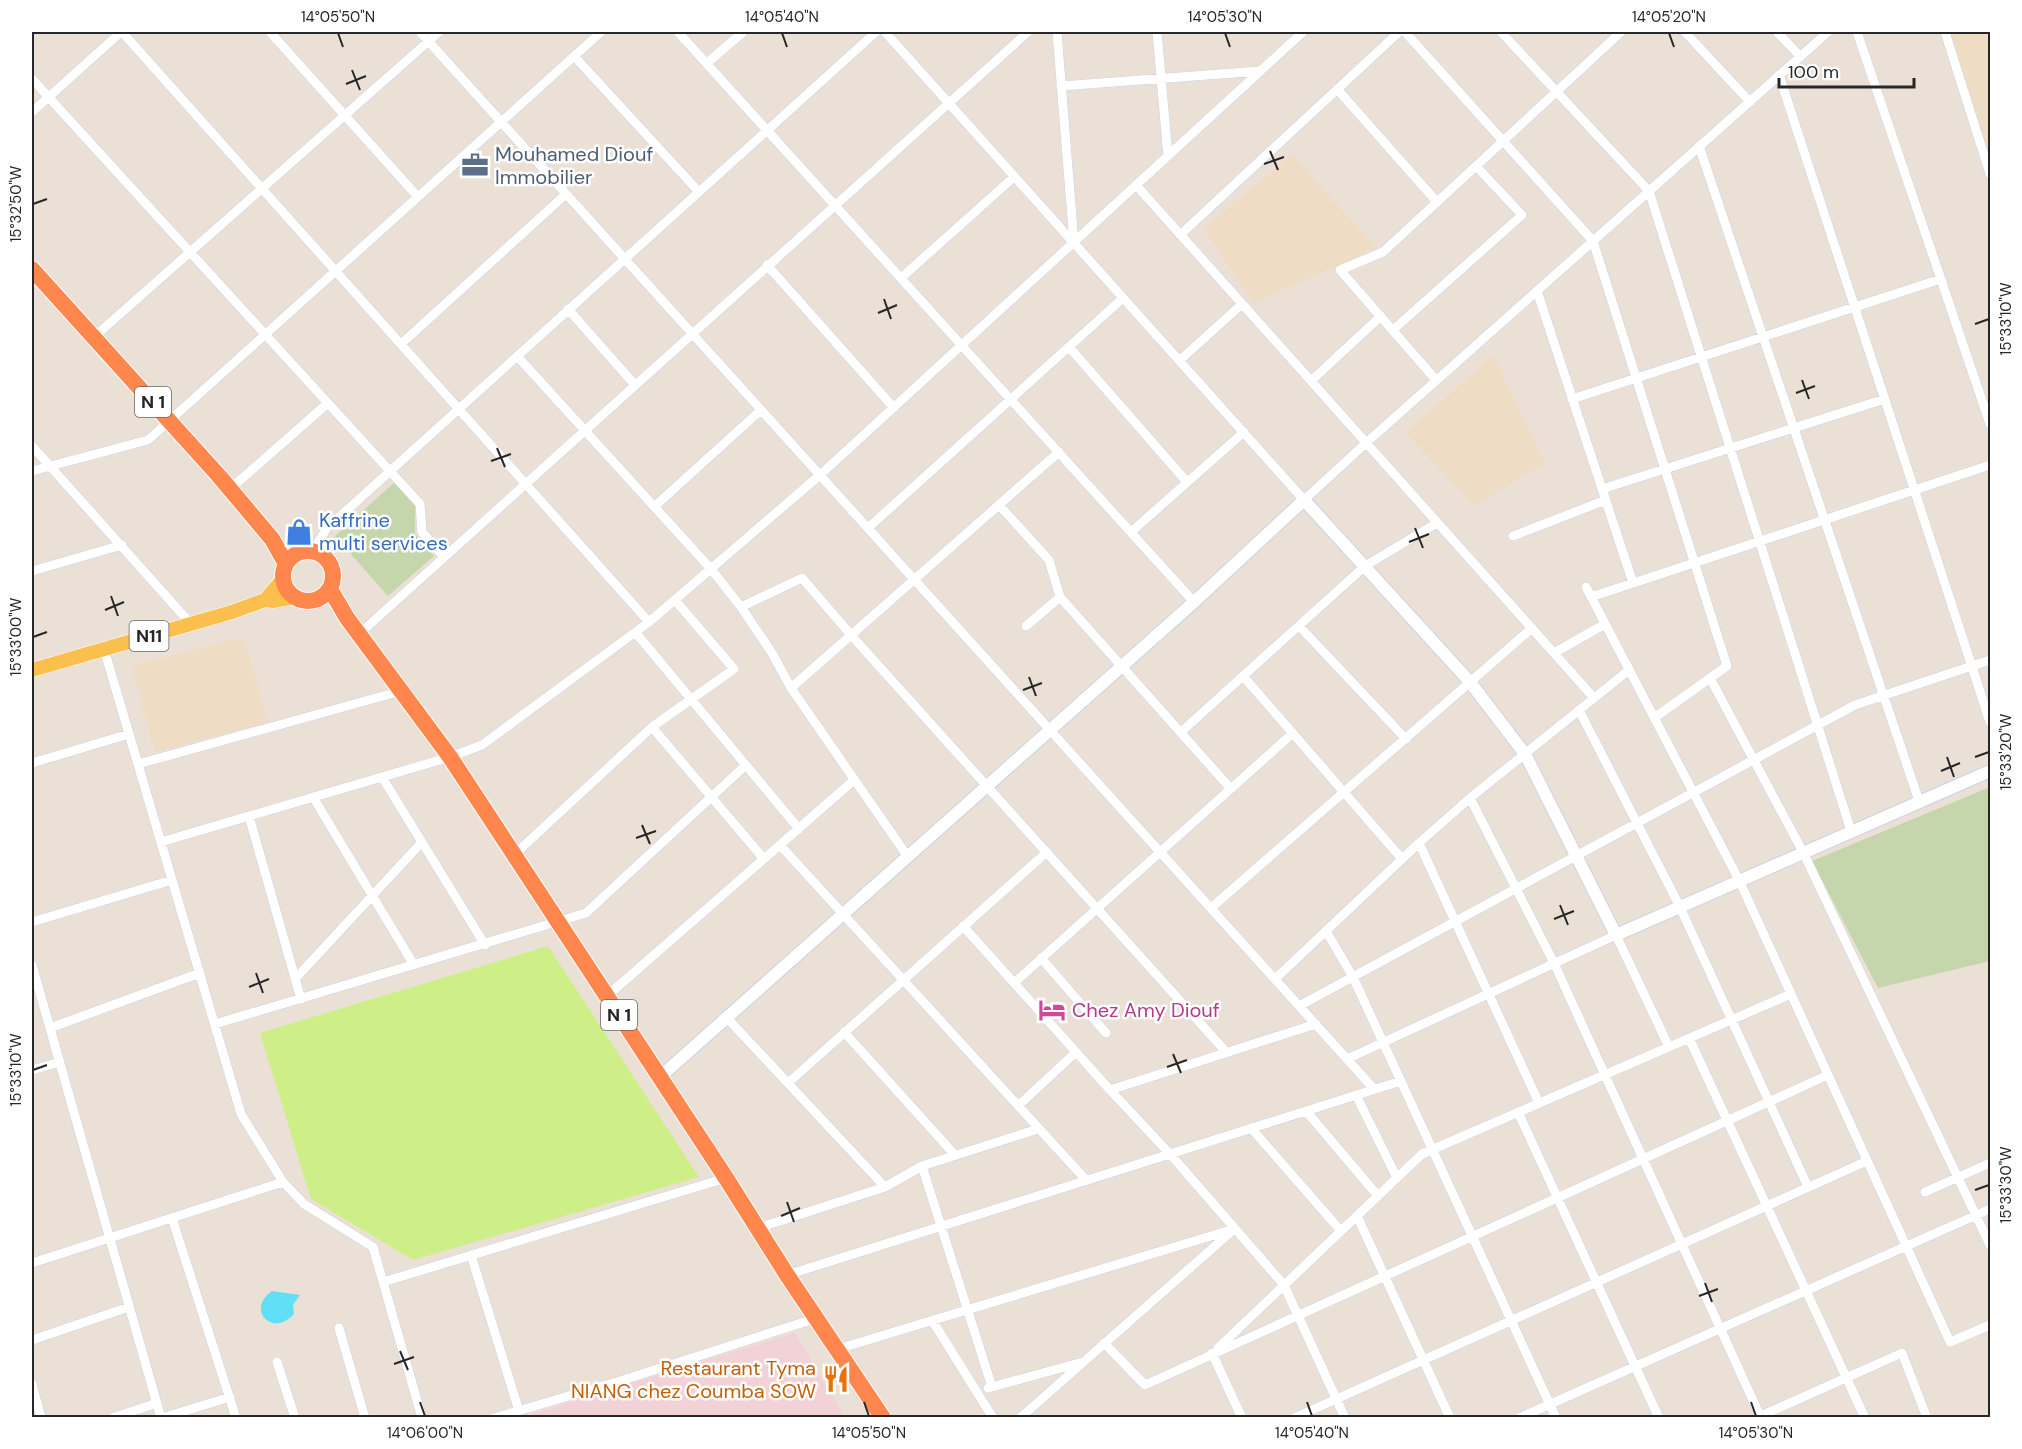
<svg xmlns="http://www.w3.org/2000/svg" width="2022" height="1449" font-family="'DM Sans',sans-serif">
<rect width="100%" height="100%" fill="#ebe0d6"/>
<!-- education -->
<path fill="#efdcc4" d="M1950,32H1990V157Z
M1292,155L1377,248L1253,303L1203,228Z
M1493,355L1545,463L1474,506L1405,433Z
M243,637L269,722L155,752L132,666Z"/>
<!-- medical -->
<path fill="#f3d2d7" d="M795,1333L845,1417H523L557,1406Z"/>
<!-- cemetery -->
<path fill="#c5d6ac" d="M395,482L415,505V534L434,556L388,596L335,536Z
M1990,787V961L1878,988L1812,861Z"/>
<!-- pitch -->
<path fill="#ceef88" d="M548,946L699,1177L413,1260L311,1199L260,1033Z"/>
<!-- water -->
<path fill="#60dff7" d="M272,1291L300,1295L293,1305L294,1314C273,1338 245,1310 272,1291Z"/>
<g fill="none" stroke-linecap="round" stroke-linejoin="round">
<defs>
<path id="street" d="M122,32L649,622
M270,32L418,197
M420,32L1374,1089
M678,32L1194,602
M885,32L1304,500L1366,443L1828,32
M1057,32L1074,243
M1157,32L1168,156
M1405,32L1593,241L1727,666L1654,718
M1501,32L1649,191L1851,831
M1685,32L1750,102
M1777,32L1800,56
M1857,32L1990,424
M1945,32L1990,174
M574,56L699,192
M707,63L743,32
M1779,75L1990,722
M32,79L420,504L422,532L444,557
M1061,86L1260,71
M1337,89L1437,202
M32,112L121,32
M1699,146L1919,801
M1136,185L1594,698
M1180,235L1399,32
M767,265L894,408
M901,278L1014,177
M1537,291L1633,583
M568,309L635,385
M1393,330L1522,215L1476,166
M94,337L439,32
M401,344L566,194
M1069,347L1187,482
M517,356L711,569L741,607L772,653L791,688L908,857
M1179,361L1242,304
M1436,380L1340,270L1383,252L1621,32
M1311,381L1381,316
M1572,399L1941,279
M32,446L191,624
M32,471L148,440L601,32
M230,489L328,403
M1602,489L1885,399
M999,505L1049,560L1060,597L1231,789
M655,506L761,410
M868,528L1123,298
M1131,532L1244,432
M1513,536L1606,500
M313,551L326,529L876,32
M32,571L122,545
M1586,587L1739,880L1950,1342L1990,1325
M1591,597L1990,465
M741,607L802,578L851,635L1227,1053
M1026,626L1060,597
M1299,626L1406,739
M636,633L799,829
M359,634L1028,32
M104,649L241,1114L283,1182L304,1204L373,1247L422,1418
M1554,653L1605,624
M1243,676L1402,859
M1710,678L1803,852L1990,1245
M791,688L1059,452
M1579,710L1680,907L1808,1187
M652,727L764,859
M1181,732L1365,566L1437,523
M32,763L129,734
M138,764L401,691
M382,777L485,945
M313,797L414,965
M1470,798L1554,963L1761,1418
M249,816L301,999
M161,842L450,757L482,745L649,622L820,475L1303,32
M1419,843L1539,1103
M780,845L1086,1180
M515,854L652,727L734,669L675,600
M1211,908L1532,628
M32,922L172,880
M963,926L1110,1090L1170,1154L1284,1285L1345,1418
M1326,931L1353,977L1556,1418
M1041,958L1106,1033
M32,965L161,1418
M295,979L422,842
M1275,979L1419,843L1470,798L1629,670
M1014,983L1293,733
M607,996L854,780
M1299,1006L1855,705L1990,660
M727,1018L885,1187
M215,1024L586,913L746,765
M50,1028L200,973
M844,1032L955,1155
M1689,1038L1865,1418
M1347,1059L1616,935L1669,1047
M32,1070L60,1062
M788,1083L1047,852
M1110,1090L1316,1024
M1356,1095L1397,1178
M1018,1106L1076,1052
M1306,1111L1378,1196
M1518,1112L1659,1418
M1251,1128L1341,1231
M922,1166L992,1387
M1925,1192L1990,1163
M1357,1216L1450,1418
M172,1218L236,1418
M758,1228L885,1187L922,1166L1038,1129
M471,1255L519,1411
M32,1263L283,1182
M787,1275L1401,1081
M383,1282L726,1178
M932,1320L993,1418
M339,1328L365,1418
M32,1340L129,1307
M1104,1343L1145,1385L1828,1075
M1218,1348L1422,1154L1791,994
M838,1349L1234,1229
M1212,1353L1242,1418
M277,1362L295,1418
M32,1384L41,1418
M988,1388L1079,1363
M112,1418L157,1403
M162,1418L230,1397
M494,1418L620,1381L817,1318
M1020,1418L1232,1231
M1294,1418L1867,1161
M1519,1418L1990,1209
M1756,1418L1902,1353L1927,1418"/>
<path id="secondary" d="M660,1077L1194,602L1304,500L1470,682L1525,754L1616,935L1990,771"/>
<path id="primary" d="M265,600L283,579
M32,670L232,612L265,600L273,601L294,597"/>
<path id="highway" d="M32,269L219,476L272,539L286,564
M283 576a25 25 0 1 1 50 0a25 25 0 1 1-50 0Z
M330,589L347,618L450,757L726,1178L787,1275L883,1418"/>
</defs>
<!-- street casing -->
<use href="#street" stroke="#ccd2e2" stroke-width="10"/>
<!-- secondary casing -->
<use href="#secondary" stroke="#ccd2e2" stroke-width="14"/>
<!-- primary casing -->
<use href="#primary" stroke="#fff" stroke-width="15"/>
<!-- highway casing -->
<use href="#highway" stroke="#fff" stroke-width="18"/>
<!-- street -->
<use href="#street" stroke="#fff" stroke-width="9"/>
<!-- secondary -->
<use href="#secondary" stroke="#fff" stroke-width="12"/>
<!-- primary -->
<use href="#primary" stroke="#fabf4c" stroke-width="14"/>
<!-- highway -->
<use href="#highway" stroke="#ff874d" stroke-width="16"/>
</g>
<!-- ticks -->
<path fill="none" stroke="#272727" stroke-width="2" d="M338,33L343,47M782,33L787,47M1225,33L1230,47M1669,33L1674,47M352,70L360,90M346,84L366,76M1270,151L1278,170M1264,164L1284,157M33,204L47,199M884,299L891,319M878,313L897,305M1975,324L1989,319M1802,380L1809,399M1796,393L1815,386M497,448L505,467M491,461L511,454M1415,528L1423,548M1409,542L1429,534M111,596L118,616M105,610L124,602M33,637L47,632M1029,677L1036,696M1023,690L1042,683M1947,757L1954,777M1975,757L1989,752M1941,771L1960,763M642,825L650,844M636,838L656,831M1560,905L1568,925M1554,919L1574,911M256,973L263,993M249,987L269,979M1173,1054L1181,1073M1167,1067L1187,1060M33,1070L47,1065M1975,1190L1989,1185M787,1202L794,1222M781,1216L800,1208M1705,1283L1712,1302M1699,1296L1718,1289M400,1351L408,1370M394,1364L414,1357M420,1402L425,1416M864,1402L869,1416M1307,1402L1312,1416M1751,1402L1756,1416"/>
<!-- icons -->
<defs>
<symbol id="office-bare" viewBox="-9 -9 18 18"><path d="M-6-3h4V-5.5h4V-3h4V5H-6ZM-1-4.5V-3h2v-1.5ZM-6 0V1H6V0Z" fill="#5c6f8a" stroke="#fff" stroke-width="2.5" paint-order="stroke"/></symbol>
<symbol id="shop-bare" viewBox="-9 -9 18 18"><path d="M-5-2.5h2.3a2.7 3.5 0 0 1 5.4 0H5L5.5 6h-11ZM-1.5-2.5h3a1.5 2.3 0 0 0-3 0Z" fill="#3f7fe0" stroke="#fff" stroke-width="2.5" paint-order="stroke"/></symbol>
<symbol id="hotel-bare" viewBox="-9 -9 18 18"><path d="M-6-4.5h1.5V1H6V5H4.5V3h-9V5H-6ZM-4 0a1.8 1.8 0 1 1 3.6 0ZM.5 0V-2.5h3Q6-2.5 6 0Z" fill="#d1479c" stroke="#fff" stroke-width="2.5" paint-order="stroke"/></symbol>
<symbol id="restaurant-bare" viewBox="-9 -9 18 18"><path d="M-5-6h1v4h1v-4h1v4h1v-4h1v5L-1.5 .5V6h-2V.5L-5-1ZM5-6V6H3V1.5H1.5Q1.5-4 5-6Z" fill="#e8710a" stroke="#fff" stroke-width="2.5" paint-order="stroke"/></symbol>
</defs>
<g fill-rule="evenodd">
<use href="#office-bare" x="456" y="146" width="38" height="38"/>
<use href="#shop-bare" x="280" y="513" width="38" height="38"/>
<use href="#hotel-bare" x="1033" y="991" width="38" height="38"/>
<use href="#restaurant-bare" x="817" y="1360" width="38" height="38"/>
</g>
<g text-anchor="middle" stroke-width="5" stroke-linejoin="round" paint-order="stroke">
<!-- shield labels -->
<g fill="#fff" stroke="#686868" stroke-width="1.5">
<rect x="135" y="387" width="36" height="30" rx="4.5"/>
<rect x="129.5" y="621" width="39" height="30" rx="4.5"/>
<rect x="601" y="1000" width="36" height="30" rx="4.5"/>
</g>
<g font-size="18" font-weight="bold" fill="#272727">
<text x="153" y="408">N 1</text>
<text x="149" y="642">N11</text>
<text x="619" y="1021">N 1</text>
</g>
<!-- service labels -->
<g font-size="20" fill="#4e5e75" stroke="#fff" text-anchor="start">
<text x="495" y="161">Mouhamed Diouf<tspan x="495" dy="23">Immobilier</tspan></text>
</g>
<!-- shop labels -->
<g font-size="20" fill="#366cbe" stroke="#fff" text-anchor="start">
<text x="319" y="527">Kaffrine<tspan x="319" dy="23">multi services</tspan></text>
</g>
<!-- hotel labels -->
<g font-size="20" fill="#b23c85" stroke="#fff" text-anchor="start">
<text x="1072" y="1017">Chez Amy Diouf</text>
</g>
<!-- food labels -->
<g font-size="20" fill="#c56008" stroke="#fff" text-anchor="end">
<text x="816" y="1375">Restaurant Tyma<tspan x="816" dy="23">NIANG chez Coumba SOW</tspan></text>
</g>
</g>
<!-- border -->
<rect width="2022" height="1449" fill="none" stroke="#ffffff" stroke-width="66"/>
<!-- scale -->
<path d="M1779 78v9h135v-9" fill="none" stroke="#272727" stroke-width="3"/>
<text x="1788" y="78" font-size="18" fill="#272727" stroke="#ffffff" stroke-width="4.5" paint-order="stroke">100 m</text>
<rect x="33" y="33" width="1956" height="1383" fill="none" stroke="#272727" stroke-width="2"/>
<g font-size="15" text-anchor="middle" fill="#272727">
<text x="338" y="22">14°05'50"N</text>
<text x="782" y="22">14°05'40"N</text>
<text x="1225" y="22">14°05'30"N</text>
<text x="1669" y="22">14°05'20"N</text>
<text transform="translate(16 204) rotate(-90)" y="5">15°32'50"W</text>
<text transform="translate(2006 319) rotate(-90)" y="5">15°33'10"W</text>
<text transform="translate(16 637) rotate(-90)" y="5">15°33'00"W</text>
<text transform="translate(2006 752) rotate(-90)" y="5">15°33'20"W</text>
<text transform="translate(16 1070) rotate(-90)" y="5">15°33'10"W</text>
<text transform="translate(2006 1185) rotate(-90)" y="5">15°33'30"W</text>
<text x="425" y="1438">14°06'00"N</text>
<text x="869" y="1438">14°05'50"N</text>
<text x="1312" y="1438">14°05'40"N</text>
<text x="1756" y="1438">14°05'30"N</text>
</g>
</svg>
